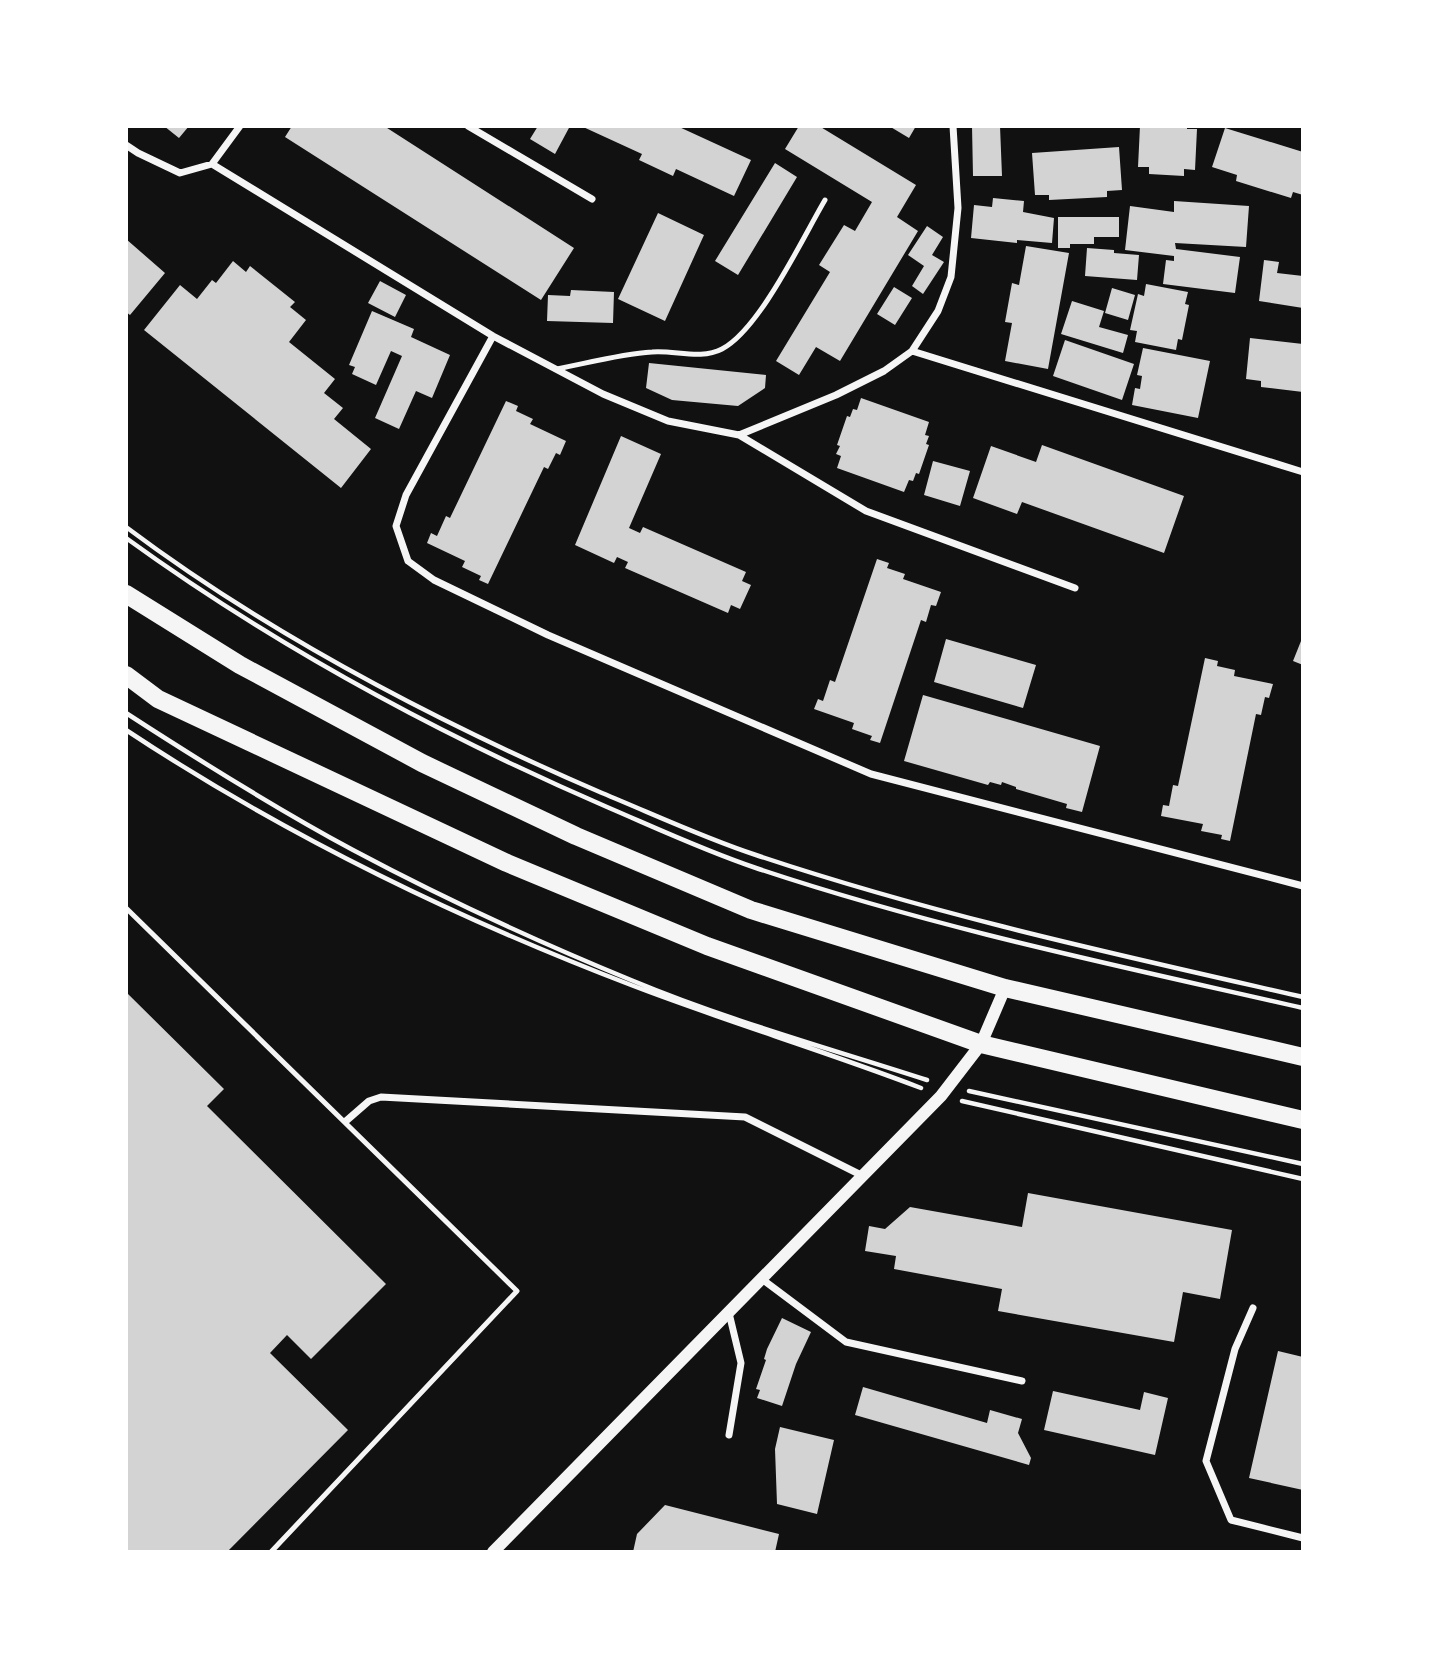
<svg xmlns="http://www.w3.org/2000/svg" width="1429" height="1678" font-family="'Sofia Sans Condensed',sans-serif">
<rect width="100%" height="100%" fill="#111"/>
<!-- building -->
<path fill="#d3d3d3" d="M164,126H189L179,138Z
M292,126H384L574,248L541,300L285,137Z
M538,126H570L555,154L530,139Z
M581,126H677L751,160L734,196L676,169L673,176L639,160L642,154Z
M799,126H819L916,185L897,217L918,231L840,361L816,347L799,375L776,361L830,272L819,265L844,225L855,231L872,202L785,149Z
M889,126H916L909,138Z
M972,126H1000L1002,176H973Z
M1140,126H1187V129H1197L1195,170L1184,169V176L1149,174V167H1138Z
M1225,128L1303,152V195L1293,192L1291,198L1236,181L1237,175L1212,167Z
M1119,147L1122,190L1107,191V197L1049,200V195H1035L1032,153Z
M775,163L797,177L738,275L715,261Z
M993,198L1024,201L1023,212L1054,218L1052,243L1017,240V243L971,238L974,205L992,207Z
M1174,201L1249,206L1246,247L1175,243L1176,249L1240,257L1235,293L1163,284L1166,260L1174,261V256L1125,250L1130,206L1174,212Z
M658,213L704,235L665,321L618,299Z
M1058,217H1119V237H1094V244H1070V248H1058Z
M927,226L943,237L932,255L944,262L923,294L912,286L924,266L908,255Z
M126,239L165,273L130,315L126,312Z
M1026,246L1069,253L1048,369L1005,361L1012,323L1005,322L1012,283L1019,285Z
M1087,248L1114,250V253L1139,255L1137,280L1085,276Z
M1264,260L1279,262L1277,273L1303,276V308L1259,301Z
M233,261L246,272L250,266L295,302L290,307L306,320L289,342L335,379L324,393L343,408L334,419L371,449L341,488L144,330L180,285L197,299L212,280L216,283Z
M380,281L406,295L395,317L368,303Z
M1146,284L1188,292L1185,304L1189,305L1182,340L1178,339L1176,350L1135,342L1137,331L1130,330L1138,294L1144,296Z
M894,287L912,298L895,325L877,314Z
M1112,288L1135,295L1128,320L1105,313Z
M571,290L614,292L613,323L547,321L548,295L570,296Z
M1072,301L1104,311L1099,327L1128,335L1123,353L1061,334Z
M372,311L414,329L411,337L450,355L432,398L416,391L399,429L375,418L402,356L391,351L376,385L352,374L355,367L349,365Z
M1250,338L1303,344V392L1261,387V381L1246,379Z
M1065,340L1134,364L1122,400L1053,376Z
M1143,348L1210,361L1198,418L1132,405L1135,388L1140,389L1142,376L1137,375Z
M649,363L766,375L765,388L738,406L672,400L646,388Z
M861,398L929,422L925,435L929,436L926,444L929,445L919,474L916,473L913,481L909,480L904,492L837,468L841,456L836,454L840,446L837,445L847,416L850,417L853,409L857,410Z
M506,401L518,406L516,411L533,419L530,424L566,441L560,455L556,453L548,469L544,467L488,584L479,580L481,576L462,567L465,561L427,543L431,533L437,536L446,516L450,518Z
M621,436L661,454L629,528L640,533L643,527L746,572L742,581L751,585L740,609L731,605L728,613L625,568L628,562L617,557L614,563L575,545Z
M1042,445L1184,496L1164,553L1022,502L1017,514L973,498L991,446L1036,462Z
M933,461L970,471L960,506L924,495Z
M877,559L889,563L887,568L905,574L903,579L941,592L936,606L931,605L926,622L921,620L880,743L870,740L872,736L852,729L854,723L814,709L818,699L823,701L830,680L835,682Z
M1303,636V665L1293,661Z
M946,639L1036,665L1023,708L934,682Z
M1205,658L1218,661L1217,666L1235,670L1234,676L1273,684L1269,698L1265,697L1261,715L1256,714L1230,841L1221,839L1222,835L1201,831L1203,824L1161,816L1163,805L1169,806L1173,785L1178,786Z
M923,695L1100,746L1082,812L1066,808L1067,804L1016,789V787L1002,782L1001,785L990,782L988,785L904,761Z
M126,992L224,1089L207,1106L386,1284L311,1359L287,1335L270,1353L348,1430L227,1552H126Z
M1028,1193L1232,1230L1220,1299L1183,1292L1174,1342L998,1311L1002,1289L894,1269L896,1256L865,1251L869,1226L885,1229L910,1207L1022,1227Z
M782,1318L811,1332L796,1364L782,1406L757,1398L760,1390L756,1389L766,1360L764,1359L767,1349Z
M1278,1351L1303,1357V1490L1249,1478Z
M863,1387L987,1423L990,1410L1022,1419L1018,1433L1031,1458L1029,1465L855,1415Z
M1053,1391L1140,1410L1144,1392L1168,1398L1155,1455L1044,1430Z
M780,1427L834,1440L817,1514L777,1504L775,1449Z
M665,1505L779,1534L775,1552H633L637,1534Z"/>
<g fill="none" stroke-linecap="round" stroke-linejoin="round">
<!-- path -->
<path stroke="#f5f5f5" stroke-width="4.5" d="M126,527C270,635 437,722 602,793C653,814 704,838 756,855C935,915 1119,955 1303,997
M126,538C275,646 438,734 607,807C656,828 705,851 756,868C935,928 1119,966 1303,1008
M126,713C200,761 275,808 353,850C443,898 536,941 631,980C727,1020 828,1048 927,1080
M126,730C283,834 456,918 631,985C727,1022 825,1051 921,1088
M969,1091L1303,1164
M962,1101L1303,1179"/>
<!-- service -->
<path stroke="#f5f5f5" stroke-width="5" d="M557,369C588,363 620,354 652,352C675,350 701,360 722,349C760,329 802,239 825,200
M126,908L517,1291L271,1552"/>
<!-- minor -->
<path stroke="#f5f5f5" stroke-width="7" d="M468,126L592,199
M126,145L138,153L180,173L212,164L493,336L603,394L668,421L739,435L836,395L884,371L912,351L1303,472
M212,164L240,126
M493,336L406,495L396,526L408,561L434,580L548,635L871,774L1303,886
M912,351L938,311L951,277L958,208L953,126
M739,435L866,511L1075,588
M346,1121L369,1101L381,1097L745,1117L863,1176
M762,1279L846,1342L1022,1381
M1253,1308L1235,1349L1206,1461L1231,1520L1303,1538
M729,1313L741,1363L729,1435"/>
<!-- tertiary -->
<path stroke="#f5f5f5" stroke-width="12" d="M493,1552L941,1096L981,1044L1005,988"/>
<!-- primary -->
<path stroke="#f5f5f5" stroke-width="18" d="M126,594L240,665L422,763L576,836L751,910L1005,988L1303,1057
M126,675L158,699L507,863L707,946L981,1044L1303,1120"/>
</g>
<!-- border -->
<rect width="1429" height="1678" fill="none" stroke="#ffffff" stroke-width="256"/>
</svg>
